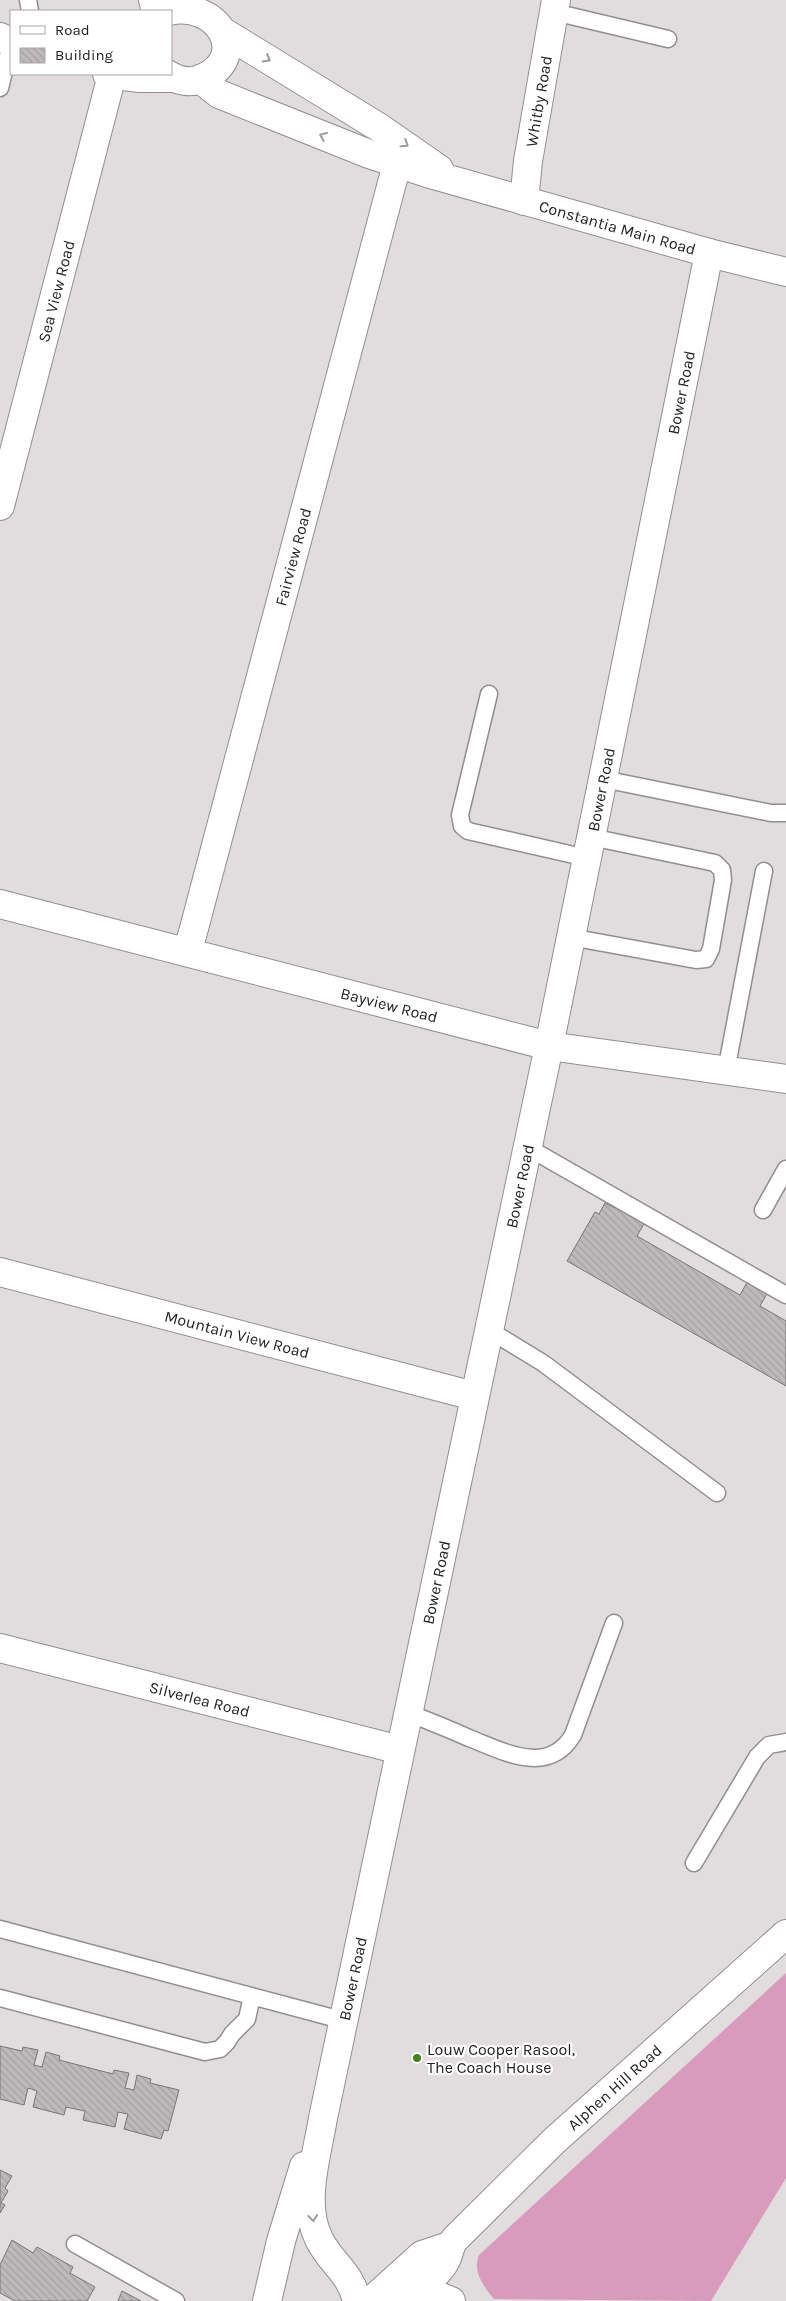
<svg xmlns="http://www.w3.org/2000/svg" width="786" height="2301" font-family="Karla,sans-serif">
<defs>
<pattern id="building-back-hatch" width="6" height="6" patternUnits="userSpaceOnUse" patternTransform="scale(1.25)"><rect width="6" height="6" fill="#bebabc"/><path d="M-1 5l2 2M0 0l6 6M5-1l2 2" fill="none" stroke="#a3a0a1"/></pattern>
</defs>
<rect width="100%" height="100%" fill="#e1dddf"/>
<!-- grass -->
<path fill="#d89bbc" d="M786,1973V2178L711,2301L494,2299C484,2287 472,2272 479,2255Z"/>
<!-- building -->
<path fill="url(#building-back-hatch)" stroke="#777476" d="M605,1203L615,1208L617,1205L645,1222L637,1236L740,1295L750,1277L770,1288L760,1306L786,1321V1386L567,1261L595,1212L599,1214Z
M0,2046L22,2051L23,2047L38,2050L34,2065L42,2067L46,2052L60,2056L59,2060L113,2074L114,2070L129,2073L125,2088L134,2090L137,2075L151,2079L150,2083L179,2090L168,2131L164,2130L161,2139L124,2129L128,2114L118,2112L115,2127L83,2120L85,2111L66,2107L64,2115L33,2107L37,2091L28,2088L24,2105L0,2099Z
M0,2170L12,2176L5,2188L8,2191L1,2203L5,2205L0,2213Z
M12,2240L33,2253L37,2247L73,2267L70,2273L95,2287L87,2301H15L0,2293V2265Z
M122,2291L141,2301H118Z"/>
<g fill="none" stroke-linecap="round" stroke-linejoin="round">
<defs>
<path id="service" d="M28,0L30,11
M554,12L668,39
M0,88L11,44
M489,694L460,815L462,826L468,831L587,858
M603,779L771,813H786
M570,937L696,960L706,959L711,949L723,880L722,870L715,863L591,837
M726,1071L764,871
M527,1147L786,1295
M763,1210L786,1169
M489,1330L543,1363L717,1493
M408,1713C429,1721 449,1729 469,1738C503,1751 548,1777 573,1735L614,1623
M694,1863L757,1757L769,1745L786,1742
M0,1929L345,2021
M0,1998L205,2052L220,2049L227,2042L232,2034L247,2019L252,1996
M75,2244L176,2301"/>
<g id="minor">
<path id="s1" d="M524,201L528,161L556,0"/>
<path id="s2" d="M0,506L112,75"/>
<path id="s3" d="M0,904L549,1046L786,1079"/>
<path id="s4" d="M188,951L397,164"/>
<path id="s5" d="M0,1272L474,1396"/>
<path id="s6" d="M0,1648L400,1750"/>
<path d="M403,2274L418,2288L451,2301"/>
</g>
<g id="tertiary">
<path d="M153,0L156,11"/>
<path d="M267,2301L281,2241L304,2166"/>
<path id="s7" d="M357,2301C350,2271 331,2264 319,2239C301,2204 317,2155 323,2118L549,1046L709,253"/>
</g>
<g id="secondary">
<path d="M225,33L380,128L439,169"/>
<path d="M0,37L11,42"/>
<path d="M107,74L140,78H173"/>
<path d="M167,74C178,81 191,84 203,78C251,56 218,0 169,11"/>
<path id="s8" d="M200,79L219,94L369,154L427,173L709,253L786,272"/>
<path d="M371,2301L422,2255L449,2246"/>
<path id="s9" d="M402,2301C416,2290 438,2276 446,2260C450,2252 449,2246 455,2239L555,2140L786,1934"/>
</g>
</defs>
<!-- service casing -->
<use href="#service" stroke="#928e90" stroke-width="19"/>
<!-- minor casing -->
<use href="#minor" stroke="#928e90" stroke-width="30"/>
<!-- tertiary casing -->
<use href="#tertiary" stroke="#928e90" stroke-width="30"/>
<!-- secondary casing -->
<use href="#secondary" stroke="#928e90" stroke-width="30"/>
<!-- service -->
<use href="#service" stroke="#fff" stroke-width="16"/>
<!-- minor -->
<use href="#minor" stroke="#fff" stroke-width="28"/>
<!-- tertiary -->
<use href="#tertiary" stroke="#fff" stroke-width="28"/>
<!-- secondary -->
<use href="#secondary" stroke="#fff" stroke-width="28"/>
</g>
<!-- one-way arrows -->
<defs><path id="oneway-chevron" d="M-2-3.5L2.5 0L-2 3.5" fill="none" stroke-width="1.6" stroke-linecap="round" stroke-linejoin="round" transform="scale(1.25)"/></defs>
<g stroke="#9c9c9c">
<use href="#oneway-chevron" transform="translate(267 59) rotate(31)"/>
<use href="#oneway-chevron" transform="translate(323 136) rotate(-158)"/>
<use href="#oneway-chevron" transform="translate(405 144) rotate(33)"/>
<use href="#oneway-chevron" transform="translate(313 2218) rotate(83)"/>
</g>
<!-- markers -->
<circle fill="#46821f" stroke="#fff" stroke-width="2" cx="417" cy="2058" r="5"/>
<g text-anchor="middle" stroke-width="4.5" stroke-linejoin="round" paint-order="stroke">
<!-- street labels -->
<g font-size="16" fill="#232223" stroke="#fff">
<text dy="6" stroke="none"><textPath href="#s1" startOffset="101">Whitby Road</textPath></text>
<text dy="6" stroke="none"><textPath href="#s8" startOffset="445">Constantia Main Road</textPath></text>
<text dy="6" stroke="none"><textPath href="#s2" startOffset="222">Sea View Road</textPath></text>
<text dy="6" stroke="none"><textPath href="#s7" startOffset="1959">Bower Road</textPath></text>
<text dy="6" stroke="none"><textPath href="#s4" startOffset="408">Fairview Road</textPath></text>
<text dy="6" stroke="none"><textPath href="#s7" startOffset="1554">Bower Road</textPath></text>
<text dy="6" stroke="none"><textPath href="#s3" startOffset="402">Bayview Road</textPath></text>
<text dy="6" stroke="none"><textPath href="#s7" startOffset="1149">Bower Road</textPath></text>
<text dy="6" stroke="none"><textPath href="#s5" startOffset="245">Mountain View Road</textPath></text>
<text dy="6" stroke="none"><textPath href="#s7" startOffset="744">Bower Road</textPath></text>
<text dy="6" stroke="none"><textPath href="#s6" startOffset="206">Silverlea Road</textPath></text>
<text dy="6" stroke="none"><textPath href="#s7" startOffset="339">Bower Road</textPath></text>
<text dy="6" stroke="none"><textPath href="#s9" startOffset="304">Alphen Hill Road</textPath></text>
</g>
<!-- poi labels -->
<g font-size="16" fill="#232223" stroke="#fff" text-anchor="start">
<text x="427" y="2055">Louw Cooper Rasool,<tspan x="427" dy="18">The Coach House</tspan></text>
</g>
</g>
<!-- legend -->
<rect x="10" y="10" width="162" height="65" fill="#ffffff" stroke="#a7a7a7"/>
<rect x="20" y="26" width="25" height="8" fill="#ffffff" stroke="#a7a7a7"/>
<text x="55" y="35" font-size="15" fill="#232223">Road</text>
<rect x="20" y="48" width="25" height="15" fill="url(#building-back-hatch)" stroke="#a7a7a7"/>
<text x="55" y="60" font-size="15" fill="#232223">Building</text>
</svg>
